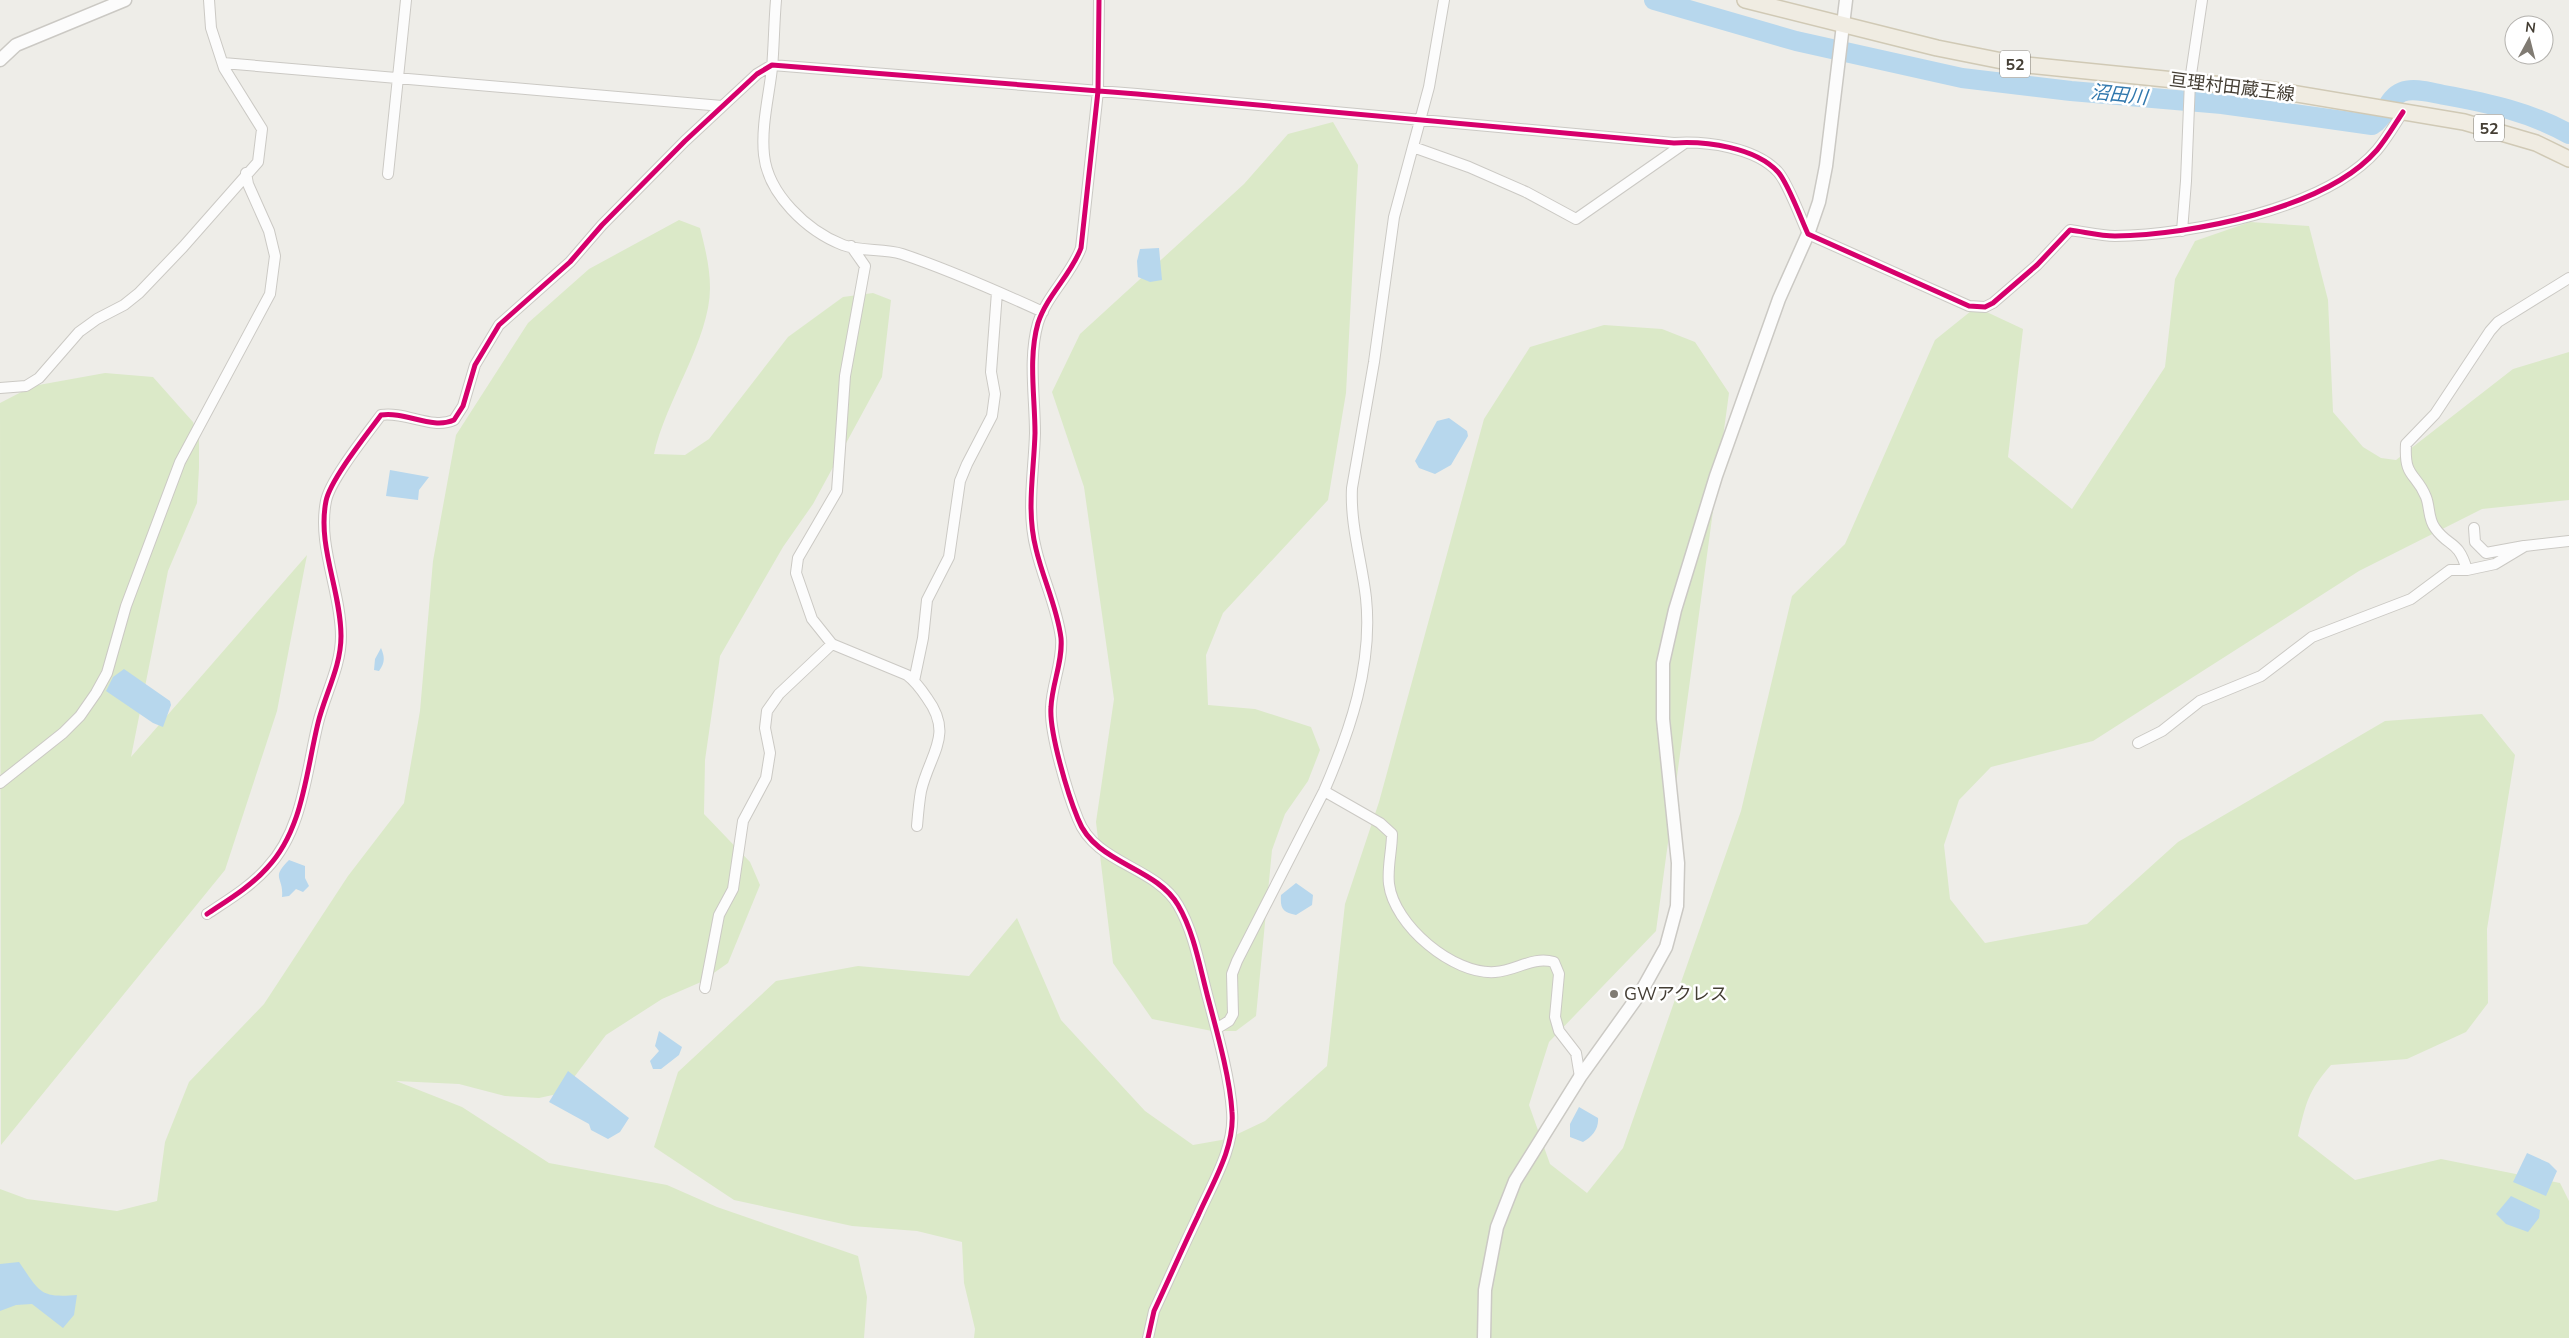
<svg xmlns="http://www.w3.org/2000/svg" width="2569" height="1338" font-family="'Nunito Sans','Noto Sans JP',sans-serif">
<rect width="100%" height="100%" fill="#eeede8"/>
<!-- green -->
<path fill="#dbe9c8" d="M1333,122L1358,165L1346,393L1328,500L1223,613L1206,655L1208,705L1255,709L1311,727L1320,750L1308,781L1285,814L1272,850L1256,1016L1236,1031H1212L1152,1019L1113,963L1096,822L1114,699L1084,487L1052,392L1080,334L1244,184L1288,134Z
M679,220L700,228C705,247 710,268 710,288C710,339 665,402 654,454L685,455L709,439L788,337L843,297L873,293L891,300L882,377L813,504L783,547L720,656L705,760L704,814L750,862L760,885L728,963L701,982L662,999L606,1035L562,1093L539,1098L505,1096L459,1084L396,1081L462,1107L549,1163L667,1185L717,1207L858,1256L867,1297L864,1338H0V1189L27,1199L117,1211L157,1201L165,1142L189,1082L264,1004L348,876L404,803L420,711L433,561L456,435L528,323L589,269Z
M2250,222L2309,226L2328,300L2333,412L2363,447L2381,458L2396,460L2513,369L2569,352V500L2482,509L2359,571L2093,741L1991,767L1959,800L1944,845L1950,899L1985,943L2087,924L2178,842L2385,721L2482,714L2515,755L2487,929L2488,1003L2466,1032L2407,1059L2331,1065C2308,1091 2306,1103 2298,1136L2355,1180L2441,1159L2560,1183L2569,1201V1338H974L975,1329L964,1283L962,1242L917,1231L852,1226L734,1200L654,1147L678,1072L776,981L858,966L969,976L1017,918L1061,1020L1145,1111L1193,1145L1227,1139L1265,1121L1327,1066L1345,904L1379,802L1484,419L1530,347L1604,325L1662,329L1695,342L1729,393L1656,931L1549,1042L1529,1105L1550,1164L1587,1193L1623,1148L1741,811L1792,596L1845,544L1935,340L1976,307L2023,329L2008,457L2072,509L2165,367L2175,279L2195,241Z
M105,373L153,377L193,422L199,440V468L197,503L168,571L131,757L307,555L277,711L225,870L1,1145L0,403L33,386Z"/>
<!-- water -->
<path fill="#b7d7ed" d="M1159,248L1162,280L1150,282L1138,277L1137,261L1140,249Z
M1449,418L1467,431L1468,436L1451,465L1435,474L1419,468L1415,461L1437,421Z
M390,470L429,477L419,490L418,500L386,496Z
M381,648C385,657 385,663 379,671L374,670L375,659Z
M124,669L170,701L171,705L163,727L153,723L106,691L113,677Z
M289,860L305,866V878L309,886L303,892L296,889L289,896L282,897C284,876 270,879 289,860Z
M1296,883L1313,895L1312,905L1296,915C1283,912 1280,909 1281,895Z
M659,1031L682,1047L679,1055L661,1069H653L650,1061L659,1051L655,1046Z
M568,1071L629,1118L620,1132L608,1139L591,1130L589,1124L549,1102Z
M1579,1107L1598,1118C1599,1129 1592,1137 1583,1142L1570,1137V1124Z
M2527,1153L2549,1163L2557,1171L2546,1196L2513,1182Z
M2511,1196L2540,1210L2539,1218L2528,1232L2506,1224L2496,1214Z
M19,1262C40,1292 39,1298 77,1295L74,1315L63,1328L32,1304L16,1305L0,1311V1264Z"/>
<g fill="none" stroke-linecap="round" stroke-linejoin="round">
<!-- river -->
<path stroke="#b7d7ed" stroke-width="20" d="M1654,0L1796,41L1962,78L2071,91L2222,104L2372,125C2386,117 2387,98 2402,92C2414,87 2432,93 2444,95C2488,103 2530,112 2569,134"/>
<defs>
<path id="minor" d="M776,0C774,23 774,46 772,68C769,96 761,126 764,155C768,194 807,231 843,245C861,252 884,248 902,254C950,270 997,291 1043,312
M1099,0L1098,91L1081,248C1071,275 1047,295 1038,323C1028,358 1035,397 1035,433C1034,472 1026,510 1036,549C1043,579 1057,607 1061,638C1063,661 1052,684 1051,707C1049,732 1068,795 1078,819C1095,864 1155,866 1178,905C1194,932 1200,968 1208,998C1217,1032 1230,1078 1232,1112C1235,1148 1212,1184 1198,1216C1183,1247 1169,1279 1154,1311L1148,1338
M223,63L722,106
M1413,147L1469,167L1526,192L1576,219L1685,143
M388,174L406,0
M2182,231L2186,181L2190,81L2202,0
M851,246L865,266L845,376L837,491L798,558L796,573L812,619L832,644L907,675C915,681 921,689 927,698C954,735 930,753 921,791C919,802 918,814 917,826
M0,388L26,386L39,378L79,332L97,319L124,305L139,293L183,247L258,162L262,129L224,68L211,28L209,0
M2474,528L2475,542L2486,553L2524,546
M2467,570C2458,539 2449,548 2435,528C2428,519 2430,507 2426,497C2416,472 2404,479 2406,444L2435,414L2490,331L2498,322L2569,278
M914,681L923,638L927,600L949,557L960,481L967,464L992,416L995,394L991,372L997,292
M2138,743L2162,731L2200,701L2261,676L2312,637L2411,599L2450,570H2467L2495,564L2525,546L2569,541
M0,783L63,733L80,716L96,693L107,673L126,606L180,462L270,294L275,256L269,231L248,184L246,173
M1324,791L1380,823L1392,834C1392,850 1387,868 1389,884C1394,925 1453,975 1495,972C1516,971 1532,956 1554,962L1559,974L1555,1017L1559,1031L1576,1053L1580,1077
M207,914C228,900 250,887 267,868C303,830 306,772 318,723C325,694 341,667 341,636C341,591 317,546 326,501C330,480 367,434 381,415C405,411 432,430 454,420L463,406L475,365L499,325L570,262L602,225L685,141L757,74L772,65L1137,94L1674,143C1706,141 1755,147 1778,172C1788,183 1801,219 1808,234L1969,306L1985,307L1993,303L2037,265L2070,230C2085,232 2101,236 2115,236C2190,235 2326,209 2377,150C2387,138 2395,124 2403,112
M705,988L719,915L733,889L743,821L766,778L770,753L765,728L767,711L779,694L832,644
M1216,1029L1229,1021L1233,1014L1232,974L1237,961L1324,791C1350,731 1373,665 1366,598C1362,562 1350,525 1352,488L1374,362L1394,217L1429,87L1444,0"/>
<path id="tertiary" d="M0,60L16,45L125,0
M1484,1338L1485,1290L1497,1227L1515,1181L1580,1077L1641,992L1666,947L1677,906L1678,863L1663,719V663L1675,610L1716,476L1779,299L1808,234L1819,202L1826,166L1846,0"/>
<path id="primary" d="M1745,0L1937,48L2017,64L2273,90L2464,122L2536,143L2569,159"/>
</defs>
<!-- minor casing -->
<use href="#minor" stroke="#cbc9c4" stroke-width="12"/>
<!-- tertiary casing -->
<use href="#tertiary" stroke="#cbc9c4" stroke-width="15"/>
<!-- primary casing -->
<use href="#primary" stroke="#d0c9b5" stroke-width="18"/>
<!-- minor -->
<use href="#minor" stroke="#fcfcfc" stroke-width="10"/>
<!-- tertiary -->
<use href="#tertiary" stroke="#fcfcfc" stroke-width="12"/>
<!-- primary -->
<use href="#primary" stroke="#f0ece2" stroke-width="15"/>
<defs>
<path id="cycleway" d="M1099,0L1098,91L1081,248C1071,275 1047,295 1038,323C1028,358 1035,397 1035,433C1034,472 1026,510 1036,549C1043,579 1057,607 1061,638C1063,661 1052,684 1051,707C1049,732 1068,795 1078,819C1095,864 1155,866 1178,905C1194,932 1200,968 1208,998C1217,1032 1230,1078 1232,1112C1235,1148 1212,1184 1198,1216C1183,1247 1169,1279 1154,1311L1148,1338
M207,914C228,900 250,887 267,868C303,830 306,772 318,723C325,694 341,667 341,636C341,591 317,546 326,501C330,480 367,434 381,415C405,411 432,430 454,420L463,406L475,365L499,325L570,262L602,225L685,141L757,74L772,65L1137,94L1674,143C1706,141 1755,147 1778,172C1788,183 1801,219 1808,234L1969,306L1985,307L1993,303L2037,265L2070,230C2085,232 2101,236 2115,236C2190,235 2326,209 2377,150C2387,138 2395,124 2403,112"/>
</defs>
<!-- cycleway casing -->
<use href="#cycleway" stroke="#fff" stroke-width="8"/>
<!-- cycleway -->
<use href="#cycleway" stroke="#d6006c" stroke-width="5"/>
</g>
<!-- markers -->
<circle fill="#807b73" stroke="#fff" stroke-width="2" cx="1614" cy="994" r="5"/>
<g text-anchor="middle" stroke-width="5" stroke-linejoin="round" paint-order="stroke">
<!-- shield labels -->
<g fill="#fff" stroke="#7c7871" stroke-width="1">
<rect x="2000" y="50.5" width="30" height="27" rx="4"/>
<rect x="2474" y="114.5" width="30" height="27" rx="4"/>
</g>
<g font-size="16" font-weight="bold" fill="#443e34">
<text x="2015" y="70">52</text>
<text x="2489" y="134">52</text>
</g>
<!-- street labels -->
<g font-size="18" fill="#443e34" stroke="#fff">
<text transform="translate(2232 87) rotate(7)" y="6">亘理村田蔵王線</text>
</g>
<!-- poi labels -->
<g font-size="18" fill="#443e34" stroke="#fff" text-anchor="start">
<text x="1624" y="1000">GWアクレス</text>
</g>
<!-- water labels -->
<g font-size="19" font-style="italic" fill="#2f77ad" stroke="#fff">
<text transform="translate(2119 94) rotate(6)" y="7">沼田川</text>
</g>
</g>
<!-- north arrow -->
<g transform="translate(2529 40) rotate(7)"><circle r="24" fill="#ffffff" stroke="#b4b2ae"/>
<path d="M0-4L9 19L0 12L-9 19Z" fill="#807b73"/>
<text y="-8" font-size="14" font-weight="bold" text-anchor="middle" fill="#443e34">N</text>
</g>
</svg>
